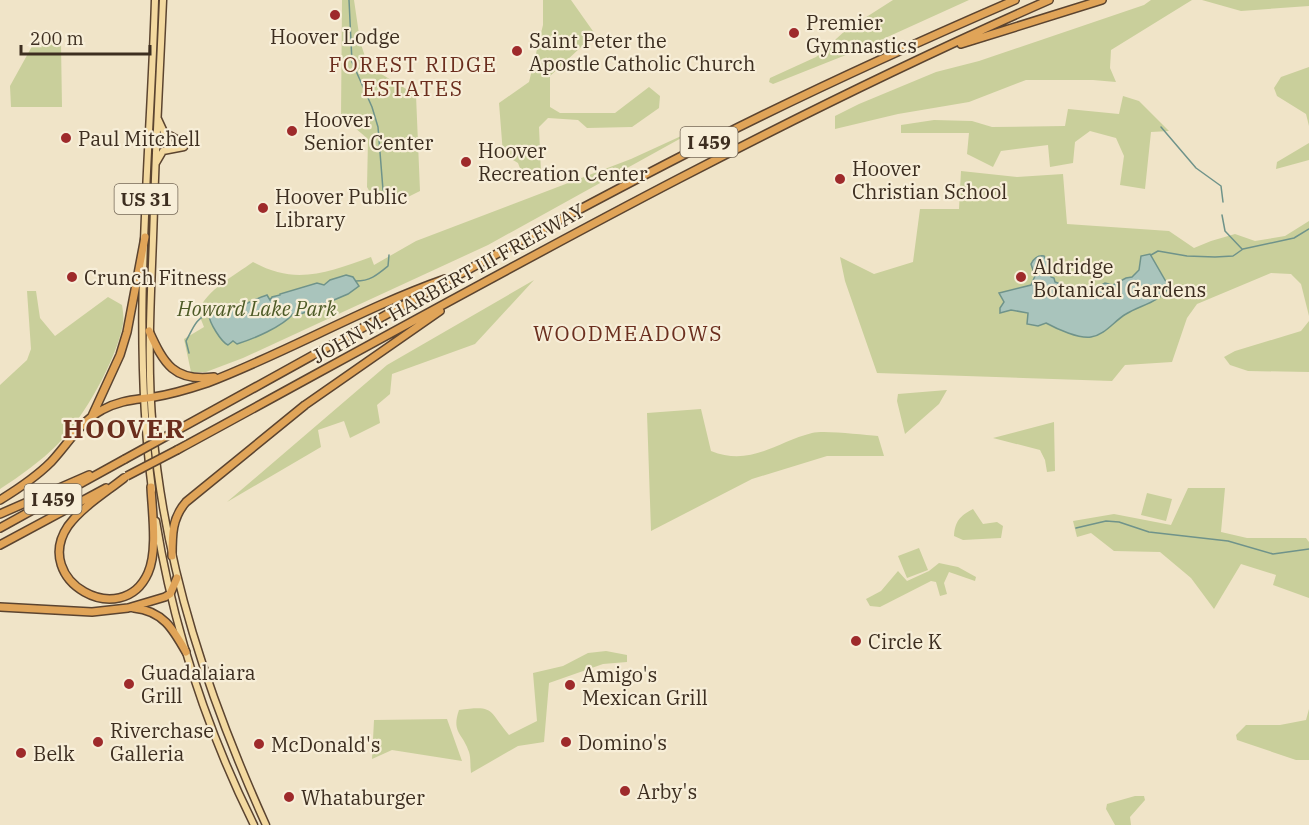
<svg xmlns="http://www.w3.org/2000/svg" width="1309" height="825" font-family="'IBM Plex Serif',serif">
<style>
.green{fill:#c9cf9b}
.water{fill:#a9c4bc;stroke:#6f938a;stroke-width:1.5}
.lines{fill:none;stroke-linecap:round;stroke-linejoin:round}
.stream{stroke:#6f938a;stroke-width:1.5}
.primary-casing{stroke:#5b4430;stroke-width:9}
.motorway-casing{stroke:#5b4430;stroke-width:10}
.primary{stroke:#f3d9a0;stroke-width:6}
.motorway{stroke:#e0a458;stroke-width:7}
.motorway-bridge-casing{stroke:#5b4430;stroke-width:10;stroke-linecap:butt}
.motorway-bridge{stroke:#e0a458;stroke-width:7}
.poi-dot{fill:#9e2a2b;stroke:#f7eed8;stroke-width:2}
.labels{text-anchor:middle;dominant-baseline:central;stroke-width:4.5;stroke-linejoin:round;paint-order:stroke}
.shield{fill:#f7eed8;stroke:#756857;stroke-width:1.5}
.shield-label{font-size:18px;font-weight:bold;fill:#3d2e20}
.poi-label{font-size:20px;fill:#3d2e20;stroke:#f7eed8;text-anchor:start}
.street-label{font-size:20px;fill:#3d2e20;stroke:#f7eed8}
.park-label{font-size:20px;font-style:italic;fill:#4d5a26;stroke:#f7eed8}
.neighbourhood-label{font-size:21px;letter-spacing:1.5px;fill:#6b2e1e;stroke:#f7eed8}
.district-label{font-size:26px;font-weight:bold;letter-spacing:1.5px;fill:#6b2e1e;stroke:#f7eed8}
</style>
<rect width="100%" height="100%" fill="#f0e4c8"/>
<path class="green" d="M342 0H354L360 41 368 66 416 95 420 191 406 198 371 194 367 187 368 139 341 116Z
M543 0H571L595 34 550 76V107L560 113H615L649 87 660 96 659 108 632 127 587 128 578 120 548 118 539 127 541 173 532 179H524L518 163 503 154 499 103 529 82 543 25Z
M893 0H969L861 49 773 84 769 82 770 78 816 57 846 30Z
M1151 0H1192L1111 50 1110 68 1116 82 1093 80H1026L969 102 898 114 835 129V116L859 104 936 72 979 61 1144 5Z
M1202 0H1309V6L1241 11Z
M36 39 61 44 62 107H11L10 86Z
M1309 67V126L1306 114 1277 96 1274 88 1281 77Z
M1123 96 1139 101 1169 131 1151 132 1145 189 1120 185 1124 156 1116 138 1090 131 1075 142 1073 163 1050 167 1048 145 1001 151 993 167 967 154 969 133H901V125L934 120 972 121 992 127 1065 126 1068 109 1119 114Z
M703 126 488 245 243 358 206 372H191L184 339 204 327 198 312C207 289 234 276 253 262 296 286 328 272 371 257L374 265 416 241 631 159Z
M1309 143V160L1276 169 1277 162Z
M961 171 1017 177 1063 174 1067 224 1169 231 1194 248 1211 241 1235 234 1255 241 1285 236 1309 221V316L1301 284 1291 274 1271 273 1197 304 1187 318 1172 362 1125 365 1112 381 877 373 845 281 840 257 874 274 913 262 920 209H959Z
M534 280 475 344 392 374 390 394 377 405 380 423 350 438 344 421 318 430 321 447 227 502 387 365Z
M27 291H36L40 318 55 336 108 297 122 305C123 311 124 318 123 324 116 361 84 417 58 444 41 461 20 476 0 489V385L27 360 31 349Z
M1309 321V372L1248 371 1230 365 1224 357 1235 351 1301 331Z
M947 390 939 404 905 434 897 401 898 394Z
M701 409 711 451C751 467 776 442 812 433 825 430 862 435 878 436L884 456H827L752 479 651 531 647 413Z
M1054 422 1055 471 1047 472 1045 460 1040 450 993 438Z
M1188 488H1225L1221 532 1247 538H1306L1309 542V598L1273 585 1276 575 1241 564 1214 609 1191 578 1160 552 1114 551 1091 533 1077 537 1073 521 1114 514 1171 525Z
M1147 493 1172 499 1166 521 1141 515Z
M973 509 983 524 997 522 1003 526 1001 538 963 540 954 536C955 521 960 516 973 509Z
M919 548 928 570 907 578 898 556Z
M939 563 958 567 976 577 975 581 949 572 944 583 947 594 940 596 936 582 931 581 880 607 870 606 866 599 881 591 898 571 907 581 929 571Z
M606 651 627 655V662L603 664 549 683 544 742 518 746 471 773C470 766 471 758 469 752 463 733 451 733 459 710 495 705 488 710 509 735L537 721 533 673 563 666 588 653Z
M1309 709V760H1296L1237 740 1236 735 1246 725H1280L1306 720Z
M447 719 462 761 392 750 372 759 374 720Z
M1135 796H1144L1145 800 1130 817 1131 825H1115L1106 809 1107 804Z"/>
<path class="water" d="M1150 254 1169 287C1159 303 1140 305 1126 314 1114 321 1105 335 1091 337 1079 339 1057 329 1046 323L1038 326 1027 324 1028 313 1011 310 1000 313V308L1004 302 999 293 1031 285 1035 276 1031 264C1034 258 1038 255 1044 256L1046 260 1051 263V266L1048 268 1051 277 1054 278 1055 282 1072 288 1078 286 1093 289 1094 287H1098L1105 283 1113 285 1126 278 1132 277 1139 270 1141 256Z
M346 275 353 277 359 286 348 294 301 314H293C282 327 253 339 237 344L233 341 228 345C221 342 209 322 209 315 216 310 225 311 234 308 245 305 255 299 267 295L270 300 272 297 280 295V294L317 283 324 285 330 280Z"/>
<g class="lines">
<path class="stream" d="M349 0 352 62 372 107 378 127 383 190
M1161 127 1196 168 1221 186 1223 202
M1222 215 1225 231 1242 249
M1151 255 1158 251 1187 256 1215 257 1233 256 1243 249 1294 238 1309 229
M356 281C370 281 377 275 388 266L389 255
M189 353 186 341C192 331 196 316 209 315
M1076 528 1106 521 1119 522 1149 532 1228 541 1273 554 1309 549"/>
<g class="primary-casing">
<path id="primary" d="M163 0C160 70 156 139 154 208 152 283 146 356 153 430 165 569 209 699 266 825
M158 119 164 132 182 142
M156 163 163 151 184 147
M152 490C131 328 150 163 155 0
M156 521C173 626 207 730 254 825"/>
</g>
<g class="motorway-casing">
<path id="motorway" d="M961 44 1102 0
M149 331C164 364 174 382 214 377
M92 416 120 355 127 332 145 237
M174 432C353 334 531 232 713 140 812 90 913 44 1015 0
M177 450C464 294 748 132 1049 0
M124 478C105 493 82 507 68 526 31 581 122 631 148 573 158 551 152 511 151 487
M0 500C18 489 36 477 51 462 67 445 81 421 102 410 120 400 135 400 154 397 173 394 189 389 207 383 288 352 363 308 445 279
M0 514 89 475
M0 528 125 459
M0 545 106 488
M172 556C172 535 172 518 186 502L305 405 440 311
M0 607 92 612 128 608 165 597 170 594 177 578
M134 608C163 611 173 629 186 652"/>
</g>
<use href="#primary" class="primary"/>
<use href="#motorway" class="motorway"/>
<g class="motorway-bridge-casing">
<path id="motorway-bridge" d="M125 459 174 432
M127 476 177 450"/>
</g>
<use href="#motorway-bridge" class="motorway-bridge"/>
</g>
<g class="poi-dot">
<circle cx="335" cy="15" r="6"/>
<circle cx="794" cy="33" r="6"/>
<circle cx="517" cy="51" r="6"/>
<circle cx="292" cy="131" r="6"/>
<circle cx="66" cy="138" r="6"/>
<circle cx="466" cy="162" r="6"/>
<circle cx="840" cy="179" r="6"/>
<circle cx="263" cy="208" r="6"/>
<circle cx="72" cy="277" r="6"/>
<circle cx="1021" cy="277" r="6"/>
<circle cx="856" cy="641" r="6"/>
<circle cx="129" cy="684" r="6"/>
<circle cx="570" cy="685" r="6"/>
<circle cx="98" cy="742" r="6"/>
<circle cx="566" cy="742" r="6"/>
<circle cx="259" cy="744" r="6"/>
<circle cx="21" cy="753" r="6"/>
<circle cx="625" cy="791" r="6"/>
<circle cx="289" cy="797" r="6"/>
</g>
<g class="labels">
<g class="shield">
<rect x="680.5" y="127" width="57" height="30" rx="4.5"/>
<rect x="114.5" y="184" width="63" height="30" rx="4.5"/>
<rect x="24.5" y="484" width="57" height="30" rx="4.5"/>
</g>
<g class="shield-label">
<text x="709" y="142">I 459</text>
<text x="146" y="199">US 31</text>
<text x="53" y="499">I 459</text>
</g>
<g class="poi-label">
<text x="806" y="22">Premier<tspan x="806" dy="23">Gymnastics</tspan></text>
<text x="335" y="36" text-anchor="middle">Hoover Lodge</text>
<text x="529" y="40">Saint Peter the<tspan x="529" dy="23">Apostle Catholic Church</tspan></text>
<text x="304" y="119">Hoover<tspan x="304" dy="23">Senior Center</tspan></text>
<text x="78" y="138">Paul Mitchell</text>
<text x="478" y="150">Hoover<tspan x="478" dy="23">Recreation Center</tspan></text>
<text x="852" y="168">Hoover<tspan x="852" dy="23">Christian School</tspan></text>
<text x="275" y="196">Hoover Public<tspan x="275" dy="23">Library</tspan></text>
<text x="1033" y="266">Aldridge<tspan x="1033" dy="23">Botanical Gardens</tspan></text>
<text x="84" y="277">Crunch Fitness</text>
<text x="868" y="641">Circle K</text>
<text x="141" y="672">Guadalaiara<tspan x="141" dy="23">Grill</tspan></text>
<text x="582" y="674">Amigo's<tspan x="582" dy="23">Mexican Grill</tspan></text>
<text x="110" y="730">Riverchase<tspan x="110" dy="23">Galleria</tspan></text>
<text x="578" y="742">Domino's</text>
<text x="271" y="744">McDonald's</text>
<text x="33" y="753">Belk</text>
<text x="637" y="791">Arby's</text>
<text x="301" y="797">Whataburger</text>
</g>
<g class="street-label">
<text transform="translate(448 283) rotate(-29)">JOHN M. HARBERT III FREEWAY</text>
</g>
<g class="park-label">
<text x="257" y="308">Howard Lake Park</text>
</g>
<g class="neighbourhood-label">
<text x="413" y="64">FOREST RIDGE<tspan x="413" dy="24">ESTATES</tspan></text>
<text x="628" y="333">WOODMEADOWS</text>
</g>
<g class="district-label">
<text x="124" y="428">HOOVER</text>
</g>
</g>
<path d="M21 45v9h129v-9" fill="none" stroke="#3d2e20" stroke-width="3"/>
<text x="30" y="45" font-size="18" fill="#3d2e20" stroke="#f7eed8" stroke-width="4.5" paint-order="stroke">200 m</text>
</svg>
